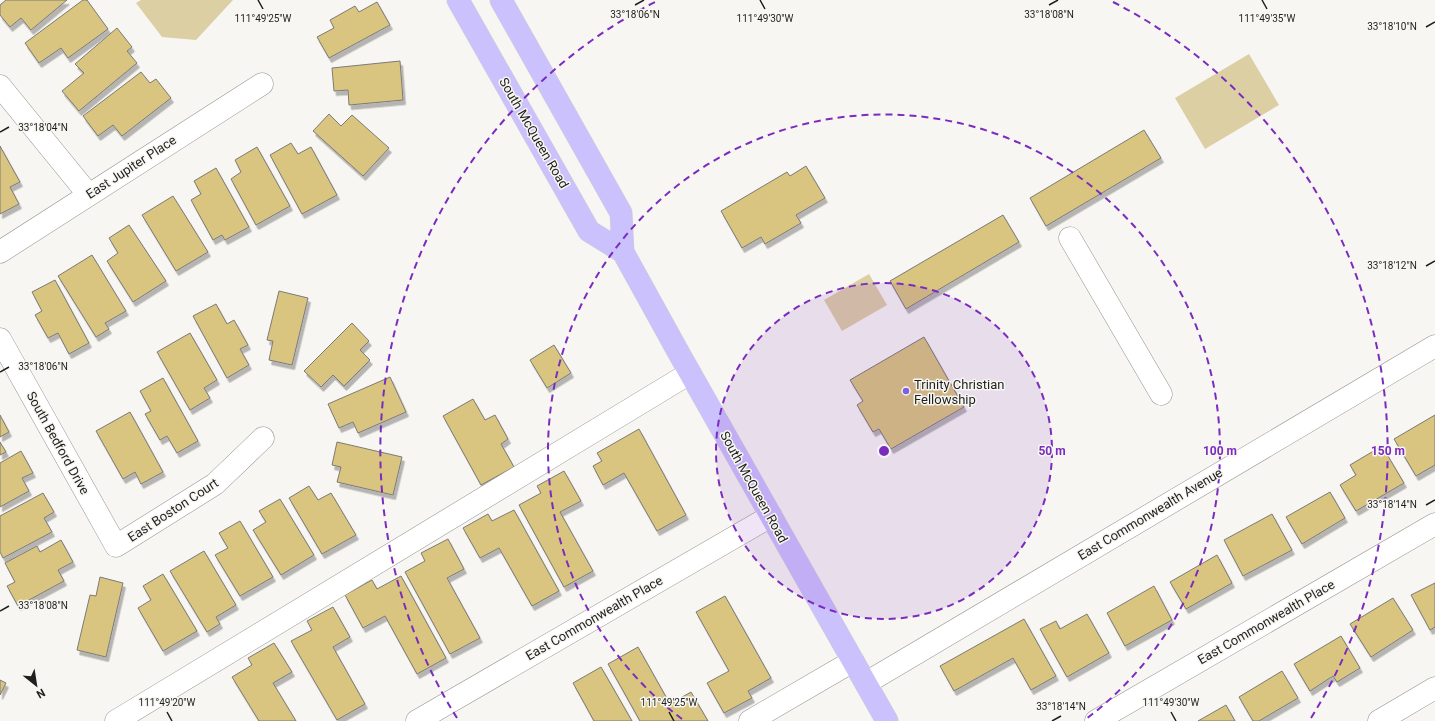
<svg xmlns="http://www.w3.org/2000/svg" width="1435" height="721" font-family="Roboto,sans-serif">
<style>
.green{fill:#dccfa4}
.building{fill:#d9c57f;stroke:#7b7a77;filter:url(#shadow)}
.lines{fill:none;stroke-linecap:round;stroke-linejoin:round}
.minor-casing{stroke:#94938f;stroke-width:23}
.major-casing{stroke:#d2d2d2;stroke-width:23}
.minor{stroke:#fff;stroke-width:22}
.major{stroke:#cbc1fd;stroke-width:22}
.ticks{fill:none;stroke:#1f1f1d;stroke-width:1.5}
.ring{fill:none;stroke:#7b2cbf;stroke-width:2;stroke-dasharray:7 5}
.poi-dot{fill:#7d60db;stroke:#f7f6f2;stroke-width:1.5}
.labels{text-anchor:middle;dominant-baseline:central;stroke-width:3;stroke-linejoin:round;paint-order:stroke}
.street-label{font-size:13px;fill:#1f1f1d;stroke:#f7f6f2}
.poi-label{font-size:13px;fill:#1f1f1d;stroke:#f7f6f2;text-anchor:start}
.ticks-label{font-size:10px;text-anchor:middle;fill:#1f1f1d;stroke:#f7f6f2;stroke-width:3;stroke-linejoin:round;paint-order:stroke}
.centre{fill:#7b2cbf;stroke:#f7f6f2;stroke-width:2}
.ring-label{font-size:12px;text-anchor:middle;font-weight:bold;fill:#7b2cbf;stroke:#f7f6f2;stroke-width:3;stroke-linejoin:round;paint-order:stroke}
</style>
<defs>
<filter id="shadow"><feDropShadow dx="2.5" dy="4.5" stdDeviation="0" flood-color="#0004"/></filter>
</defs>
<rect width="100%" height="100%" fill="#f7f6f2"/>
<path class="green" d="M141 0H233L196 40 162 37 136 3Z
M1249 54 1279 105 1205 149 1175 98Z
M869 274 887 305 842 331 824 300Z"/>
<path class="building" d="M6 0H67L31 30 21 18 10 27 0 15V5Z
M83 0H87L108 29 68 58 61 48 39 63 25 43Z
M377 2 390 25 329 58 317 37 334 28 330 20 355 6 359 12Z
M117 28 132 47 127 51 137 63 79 111 62 91 84 73 75 64Z
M400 61 403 100 349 105 348 90 334 91 332 68Z
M141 72 150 83 156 79 171 98 122 136 113 125 98 136 83 116Z
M329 114 341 126 352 115 389 148 363 176 313 131Z
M1144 130 1161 158 1046 226 1030 198Z
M291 143 298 154 311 147 337 195 302 214 270 155Z
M0 146 20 182 10 187 19 204 0 214Z
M257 147 290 206 256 225 231 179 241 172 235 160Z
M806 166 825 198 796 215 801 223 765 244 761 237 742 248 721 211 787 172 790 176Z
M216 168 249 227 225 240 222 235 213 240 191 200 201 194 194 181Z
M173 196 208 252 176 271 142 215Z
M1003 215 1019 242 906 309 890 281Z
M129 225 166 281 133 302 107 261 118 253 109 238Z
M92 255 126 311 105 323 109 329 96 337 58 276Z
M55 280 89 343 69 354 58 333 48 338 35 315 42 311 32 292Z
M279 291 308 298 292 365 269 360 273 341 267 340Z
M216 304 227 324 234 320 248 345 240 349 249 365 227 378 193 316Z
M352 323 369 341 360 350 370 360 344 386 333 375 321 387 304 371Z
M190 333 217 380 204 388 210 398 190 410 157 352Z
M924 337 964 407 891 449 879 429 873 432 857 405 863 401 850 380Z
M554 345 571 373 547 388 530 360Z
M390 377 406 412 358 433 353 422 339 428 328 404Z
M163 378 198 441 177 453 167 436 160 440 145 414 151 411 140 391Z
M473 399 485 420 495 415 508 439 501 444 514 467 481 485 443 416Z
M130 412 163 472 141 484 135 472 123 479 96 431Z
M0 415 9 432 0 437Z
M1435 415V465L1416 476 1394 439Z
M639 429 686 515 657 531 624 473 603 485 593 466 602 461 597 453Z
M0 442 6 452 0 455Z
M337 442 402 457 393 495 337 482 341 467 332 465Z
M1382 446 1404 483 1356 511 1340 485 1356 475 1350 465Z
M21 451 33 473 22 478 29 491 0 507V463Z
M564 471 581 501 560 512 593 571 564 587 519 505 541 493 537 486Z
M309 486 318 500 331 493 356 535 322 554 289 498Z
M1330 492 1345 518 1302 544 1286 517Z
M43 493 54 512 44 518 52 532 3 558 0 552V516Z
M280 499 314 555 281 575 253 530 266 522 259 511Z
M514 510 559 591 532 606 499 548 480 558 463 528 488 514 492 521Z
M1272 514 1292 550 1243 576 1224 540Z
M240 521 273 577 240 596 215 555 228 548 219 533Z
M448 539 464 569 447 578 480 638 450 654 405 572 425 561 421 553Z
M61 540 73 562 58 570 64 581 18 606 7 586 15 582 5 563 37 546 40 552Z
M204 551 236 605 216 617 220 624 207 632 170 571Z
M1217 555 1232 583 1186 609 1170 582Z
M163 574 197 631 163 651 138 608 151 600 143 586Z
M401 576 446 658 417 674 385 616 363 628 345 595 372 580 377 589Z
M100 577 123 583 106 657 77 650 90 595 96 596Z
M1435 583V627L1430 630 1411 595Z
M1154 586 1172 620 1125 646 1107 613Z
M725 596 771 678 748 691 752 698 724 713 707 683 729 671 696 612Z
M1393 598 1413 630 1371 657 1350 624Z
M333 607 350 637 333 647 365 704 337 720 291 641 312 630 307 621Z
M1087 614 1109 653 1067 677 1040 629 1056 621 1060 629Z
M1024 619 1056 676 1031 690 1013 658 954 691 940 666Z
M1341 636 1360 668 1337 682 1333 676 1310 691 1294 664Z
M274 643 292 672 273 683 296 721H259L232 677 252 665 248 658Z
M638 647 670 704 691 692 708 721H640L608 664Z
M601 667 632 721H594L573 683Z
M1282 671 1298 698 1259 721H1253L1239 697Z
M0 680 6 683 0 695Z
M1226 705 1235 721H1198Z"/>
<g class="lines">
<g class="minor-casing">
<path id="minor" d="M0 86 88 194
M1070 238 1161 394
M0 252 262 84
M0 339 116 546 215 484 263 438
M866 683 1435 346
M116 721 690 373
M417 721 771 516
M750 721 853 661
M1096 721 1435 524
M1379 721 1435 688"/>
</g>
<g class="major-casing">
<path id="major" d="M458 0 589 231 623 252
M501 0 621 213 623 252 681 357 887 721"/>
</g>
<use href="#minor" class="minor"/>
<use href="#major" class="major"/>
</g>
<path class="ticks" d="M258 0 263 9M760 0 765 9M1262 0 1267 9M635 5 644 0M1049 5 1058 0M1426 27 1435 22M0 132 9 127M1426 266 1435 261M0 372 9 367M1426 505 1435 500M0 611 9 606M167 712 172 721M669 712 674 721M1171 712 1176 721M1052 721 1061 716"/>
<circle cx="884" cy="451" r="168" fill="#7b2cbf" fill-opacity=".12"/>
<g class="ring">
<circle cx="884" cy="451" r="168"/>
<path d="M682 719A336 336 0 1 1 1086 719"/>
<path d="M457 718A504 504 0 0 1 655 2M1113 2A504 504 0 0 1 1311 718"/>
</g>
<circle class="poi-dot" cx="906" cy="391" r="4"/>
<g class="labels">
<g class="street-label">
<text transform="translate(534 133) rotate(60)">South McQueen Road</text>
<text transform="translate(131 167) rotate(-33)">East Jupiter Place</text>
<text transform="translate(58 443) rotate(61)">South Bedford Drive</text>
<text transform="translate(754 487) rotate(61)">South McQueen Road</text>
<text transform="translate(173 510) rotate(-33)">East Boston Court</text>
<text transform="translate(1150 514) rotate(-31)">East Commonwealth Avenue</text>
<text transform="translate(594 618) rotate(-30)">East Commonwealth Place</text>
<text transform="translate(1266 622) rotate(-30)">East Commonwealth Place</text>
</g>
<g class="poi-label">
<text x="914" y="384">Trinity Christian<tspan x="914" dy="15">Fellowship</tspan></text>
</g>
</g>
<g class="ticks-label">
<text x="635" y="18">33°18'06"N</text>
<text x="1049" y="18">33°18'08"N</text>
<text x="1267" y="22">111°49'35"W</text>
<text x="263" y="22">111°49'25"W</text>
<text x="765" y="22">111°49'30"W</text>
<text x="1392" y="30">33°18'10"N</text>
<text x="43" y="131">33°18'04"N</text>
<text x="1392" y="269">33°18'12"N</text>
<text x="43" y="370">33°18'06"N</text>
<text x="1392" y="508">33°18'14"N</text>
<text x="43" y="609">33°18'08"N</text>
<text x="167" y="706">111°49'20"W</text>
<text x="669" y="706">111°49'25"W</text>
<text x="1171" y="706">111°49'30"W</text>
<text x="1061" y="710">33°18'14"N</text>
</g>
<circle cx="884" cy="451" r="6" class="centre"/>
<g class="ring-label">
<text x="1052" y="455">50 m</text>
<text x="1220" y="455">100 m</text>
<text x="1388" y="455">150 m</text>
</g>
<g transform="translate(36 685) rotate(150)" stroke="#f7f6f2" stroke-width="3" paint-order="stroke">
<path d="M0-3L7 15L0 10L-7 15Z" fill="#1f1f1d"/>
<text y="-6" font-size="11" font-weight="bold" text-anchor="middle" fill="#1f1f1d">N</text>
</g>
</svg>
